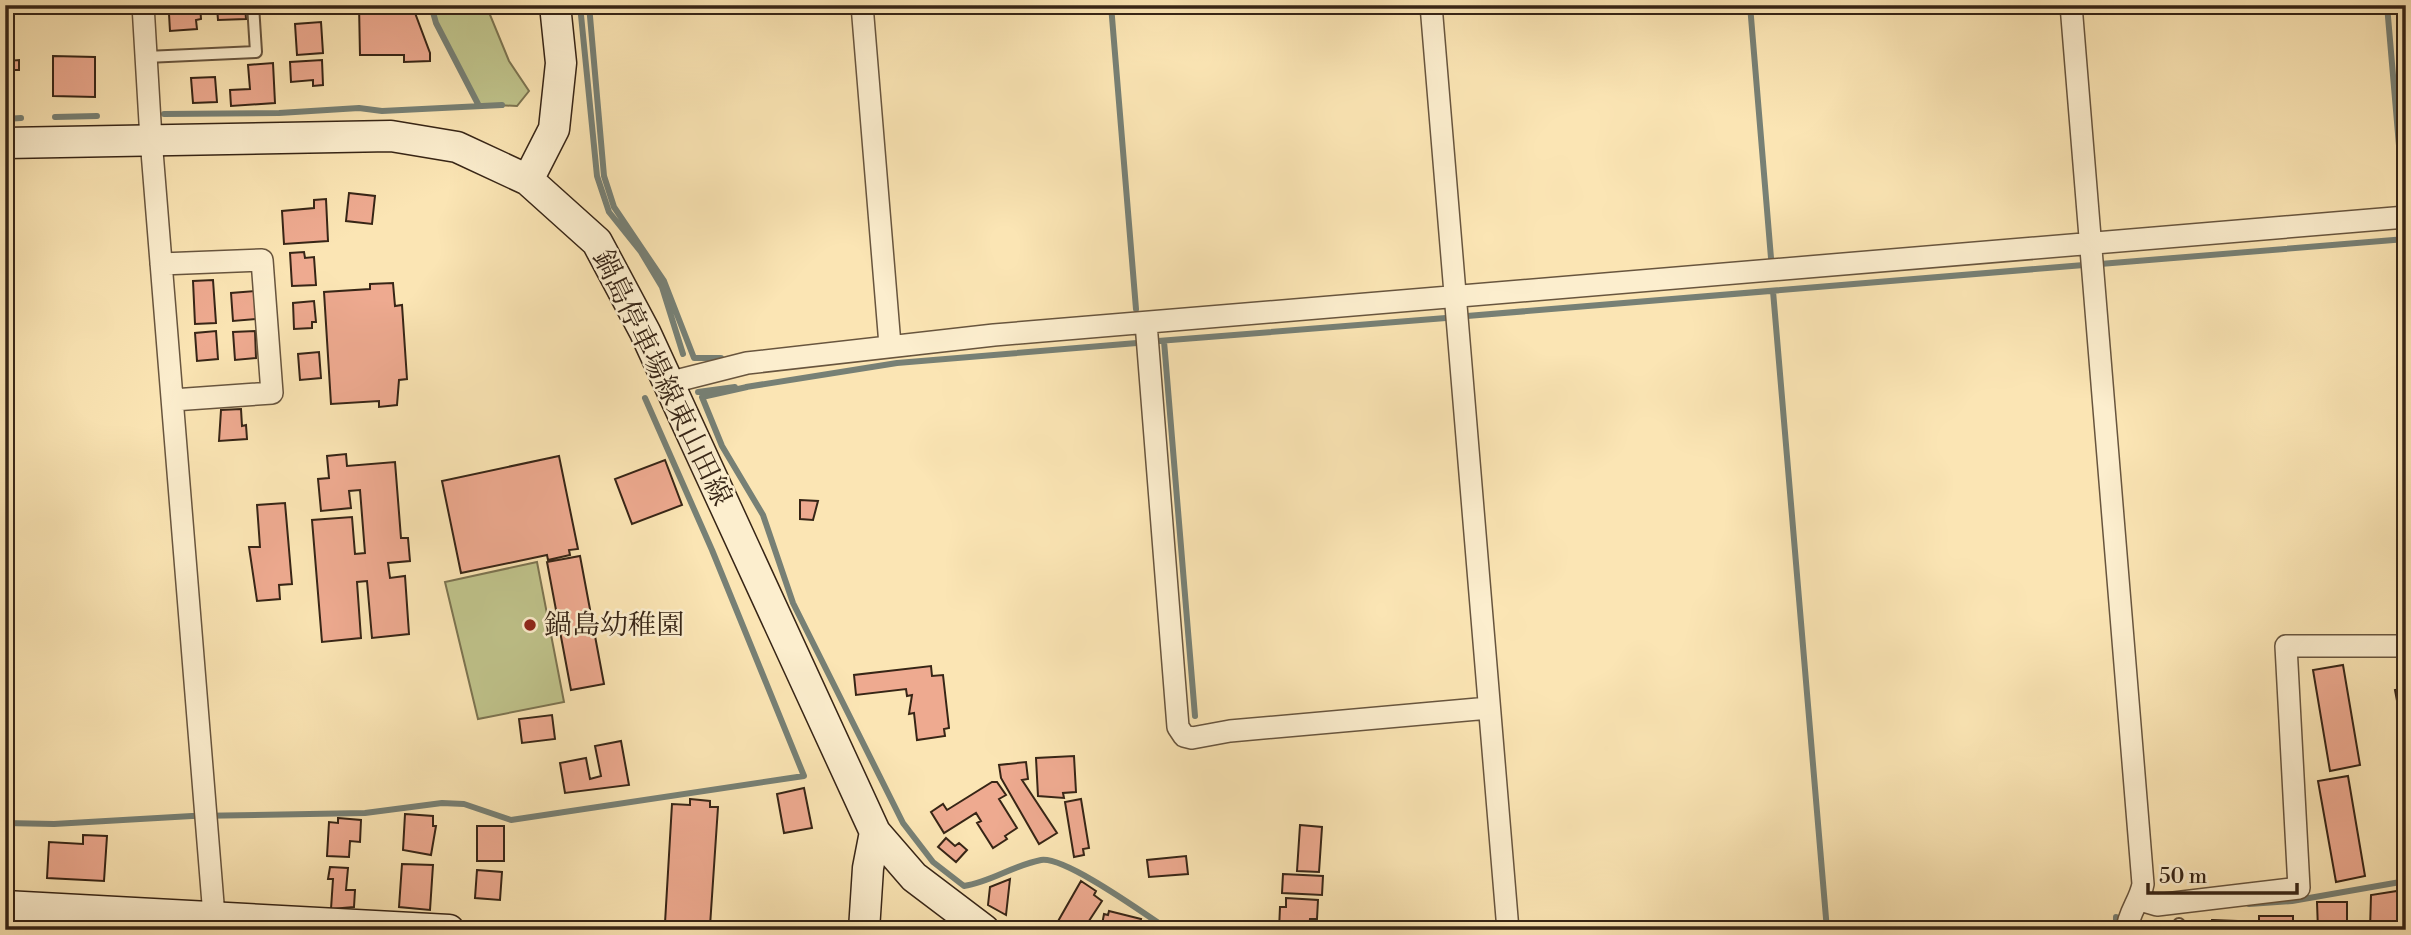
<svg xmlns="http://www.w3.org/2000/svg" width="2411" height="935" font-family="'Libre Bodoni','Noto Serif JP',serif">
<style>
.green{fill:#c0c48c;stroke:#7c7451;stroke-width:2}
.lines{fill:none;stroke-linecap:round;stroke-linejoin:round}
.stream{stroke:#778075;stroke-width:6}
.building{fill:#eeaa90;stroke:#372516;stroke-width:2}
.lane-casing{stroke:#68553e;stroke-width:14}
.street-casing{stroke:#68553e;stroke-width:24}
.secondary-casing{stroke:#372516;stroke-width:33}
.lane{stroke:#fceece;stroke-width:10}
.street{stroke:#fceece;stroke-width:21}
.secondary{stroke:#fceece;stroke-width:30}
.poi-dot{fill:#8f2418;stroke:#fceece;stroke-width:2.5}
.labels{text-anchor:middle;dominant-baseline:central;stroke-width:5;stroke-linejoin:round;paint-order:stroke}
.street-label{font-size:28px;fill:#372516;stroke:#fceece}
.poi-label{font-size:28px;fill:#372516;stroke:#fceece;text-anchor:start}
</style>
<rect width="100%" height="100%" fill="#fbe5b4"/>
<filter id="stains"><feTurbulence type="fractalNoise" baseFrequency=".00286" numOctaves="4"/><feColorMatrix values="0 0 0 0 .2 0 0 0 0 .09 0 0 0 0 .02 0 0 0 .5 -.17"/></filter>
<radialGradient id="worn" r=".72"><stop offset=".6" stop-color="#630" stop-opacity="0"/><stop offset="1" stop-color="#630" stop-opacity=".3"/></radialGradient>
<path class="green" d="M431 5H486L509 61 529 91 517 106 478 104 436 23Z
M537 562 564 702 478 719 445 582Z"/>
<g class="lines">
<path class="stream" d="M431 5 436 23 478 104
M580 5 597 176 609 212 641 252 662 287 683 354
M589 5 604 176 614 207 664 281 694 358H721
M1111 5 1136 309
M1750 5 1771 258
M2387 5 2404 204
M164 114 279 113 359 108 382 111 502 105
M55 117 97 116
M5 119 21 118
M2100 264 2406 239
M1773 291 1827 930
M1467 316 2084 265
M1158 341 1446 318
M1164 341 1195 716
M746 387 897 363 1137 343
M747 387 702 397 722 446 763 515 793 603 903 823 933 862 964 886C991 882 1014 865 1041 860 1065 856 1146 915 1169 930
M698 392 735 387
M5 823 54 824 192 816 365 813 442 803 464 804 511 820 804 776 712 550 645 398
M2249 904 2292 901 2406 881
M2116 917V930"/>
</g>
<path class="building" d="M173 5H200L201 19 196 20 197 29 170 31 169 14H173Z
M214 5H245L246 19 218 20 217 7Z
M283 5H319V8L283 10Z
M359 5H412L430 53V61L404 62V55H360Z
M321 22 323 53 297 55 295 24Z
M5 42H8V61L19 60V70H9V100H5Z
M53 56 95 57V97L53 96Z
M322 60 323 85 313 86V80L291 82 290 62Z
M273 63 275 103 231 106 230 90 250 89 248 65Z
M215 77 217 102 193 103 191 78Z
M349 193 375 196 372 224 346 221Z
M326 199 328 241 284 244 282 211 314 208V200Z
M304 252 305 258 314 257 316 285 292 286 290 253Z
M213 280 216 323 195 324 193 281Z
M393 283 395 306 402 305 407 379 399 380 397 405 379 407V401L331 404 324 292 370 289V284Z
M255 291 257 319 233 321 231 293Z
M314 301 316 322H312V328L294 329 293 303Z
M216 331 218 359 197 361 195 333Z
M255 331 256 358 235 360 233 332Z
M319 352 321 378 300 380 298 354Z
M241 409 242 426 246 425 247 439 219 441 221 410Z
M346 454 347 466 395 462 401 538H408L410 561 388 563 390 578 405 576 409 634 372 638 367 581 357 582 361 638 322 642 312 520 352 517 355 554 365 553 360 490 349 491 351 508 321 511 318 479 329 478 327 456Z
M559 456 578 549 569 550 570 555 548 560 547 555 461 573 442 481Z
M665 460 682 505 632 524 615 479Z
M800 500 818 501 813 520 800 519Z
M285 503 292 584 279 585 280 599 257 601 249 547H260L257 505Z
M580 556 604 684 571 690 547 562Z
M2343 665 2360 765 2330 771 2313 670Z
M931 666 932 676 943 675 949 728 944 729 945 736 917 740 914 713 909 714 912 695 907 696 906 689 856 695 854 675Z
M2406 688V721L2401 722 2395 690Z
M552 715 555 739 522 743 519 719Z
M621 741 629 785 565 793 560 763 586 758 590 779 601 776 595 746Z
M1074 756 1076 792 1063 793 1064 798 1038 796 1036 758Z
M1026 762 1028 779 1022 780 1057 833 1039 844 1001 778 999 765Z
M2348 776 2365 876 2336 882 2318 781Z
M992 782H997L1006 795 999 799 1017 828 1005 836 1007 839 993 848 977 823 981 821 976 813 944 833 931 812 943 804 947 810Z
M804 788 812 828 784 833 777 794Z
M690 799 710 801V807H718L710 926 665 923 672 804 690 805Z
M1081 799 1089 848 1083 849 1084 855 1074 857 1065 802Z
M405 814 433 816V826H436L431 855 403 850Z
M338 818 361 820 360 842 350 841 349 857 327 856 329 822 338 823Z
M1300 825 1322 827 1319 872 1297 871Z
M477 826H504V861H477Z
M83 835 107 836 104 881 47 878 49 842 83 844Z
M946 838 955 846 959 843 967 850 956 862 938 847Z
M1186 856 1188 874 1149 877 1147 860Z
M402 864 433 865 430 910 399 907Z
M330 867 348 868 346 890H355L354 907 331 909 333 879H328Z
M477 870 502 872 500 900 475 898Z
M1283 874 1323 876 1322 895 1282 893Z
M1010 879 1006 915 988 905 990 887Z
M1081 881 1096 891 1094 895 1102 901 1083 930H1067L1057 923Z
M2397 891V895H2404V899H2398L2397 930H2370L2371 895Z
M1286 898 1318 900 1317 919H1310L1309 928 1313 930H1279L1280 907H1286Z
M2317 902H2347V930H2318Z
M1109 911 1141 919 1138 930H1101L1104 914 1108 915Z
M2259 916H2293V930H2259Z
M2212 920 2237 921 2236 930H2211Z
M2146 922 2171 923V930H2146Z"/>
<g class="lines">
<g class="lane-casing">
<path id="lane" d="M146 57 256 52 253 5
M2179 930V924"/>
</g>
<g class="street-casing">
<path id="street" d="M143 5 151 139 214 916
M862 5 890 345
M1431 5 1508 930
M2071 5 2143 884C2140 901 2128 913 2127 930
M161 264 262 260 272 393 173 400
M1146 323 1178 727 1184 736 1192 738 1230 731 1489 708
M668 383 747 363 994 335 2406 217
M2140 900 2157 905 2299 888 2286 646H2406"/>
</g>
<g class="secondary-casing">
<path id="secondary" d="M5 143 391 136 457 147 528 180 597 242 645 332 875 832 914 877 984 930
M528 180 554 129 561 63 555 5
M5 906 449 930
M864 930 868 868 875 832"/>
</g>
<use href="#lane" class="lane"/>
<use href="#street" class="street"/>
<use href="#secondary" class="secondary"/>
</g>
<circle class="poi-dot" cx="530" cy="625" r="7"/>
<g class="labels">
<g class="street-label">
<text transform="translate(662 378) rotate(64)">鍋島停車場線東山田線</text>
</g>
<g class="poi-label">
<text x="544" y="625">鍋島幼稚園</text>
</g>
</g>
<rect width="2411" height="935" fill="none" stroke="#fbe5b4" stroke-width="28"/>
<rect x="7" y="7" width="2397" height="921" fill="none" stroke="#372516" stroke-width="3.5"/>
<rect x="14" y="14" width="2383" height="907" fill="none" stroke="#372516" stroke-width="2"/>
<path d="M2148 883v10h149v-10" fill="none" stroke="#372516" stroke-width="3.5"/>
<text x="2159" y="883" font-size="21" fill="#372516" stroke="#fceece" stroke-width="5" paint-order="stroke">50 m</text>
<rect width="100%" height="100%" filter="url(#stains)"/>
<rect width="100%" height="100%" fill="url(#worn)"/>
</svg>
